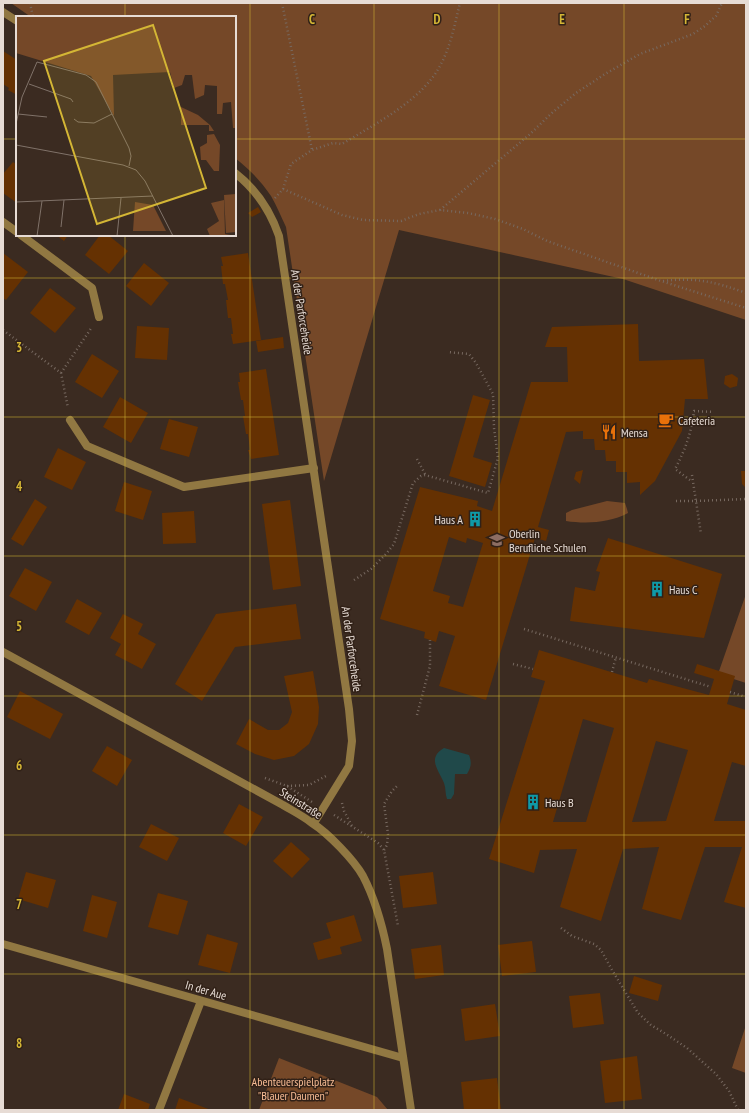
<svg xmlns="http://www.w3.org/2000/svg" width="749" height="1113" font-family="'PT Sans Narrow',sans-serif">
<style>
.green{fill:#754828}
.water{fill:#20494a}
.building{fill:#653102;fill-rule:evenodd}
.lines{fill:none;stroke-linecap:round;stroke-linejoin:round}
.path{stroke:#776960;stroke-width:2.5;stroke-dasharray:1 3;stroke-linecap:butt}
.service{stroke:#917842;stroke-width:8}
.minor{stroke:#917842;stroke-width:8}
.tertiary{stroke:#917842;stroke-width:8}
.grid{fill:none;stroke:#d4b635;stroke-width:1;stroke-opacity:0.55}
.labels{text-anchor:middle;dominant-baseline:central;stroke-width:3;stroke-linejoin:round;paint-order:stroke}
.street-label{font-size:12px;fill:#e7dcd5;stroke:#312117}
.poi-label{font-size:12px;fill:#e7dcd5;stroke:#312117;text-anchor:start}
.park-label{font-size:12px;fill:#f7bb94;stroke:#312117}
.inset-road{fill:none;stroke:#807269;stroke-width:1}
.view{fill:#d4b635;fill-opacity:0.15;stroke:#d4b635;stroke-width:2}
.inset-edge{fill:none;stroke:#e7dcd5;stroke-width:2}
.grid-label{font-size:13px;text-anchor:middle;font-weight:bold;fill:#d4b635;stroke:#312117;stroke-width:3;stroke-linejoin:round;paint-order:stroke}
</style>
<rect width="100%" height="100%" fill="#3b2b21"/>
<path class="green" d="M11 3H746V320L623 279 399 230 324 481 286 227C281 217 277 206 271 196 261 181 249 169 235 158V17H31Z
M607 501 625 503 627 509 628 513C609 523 586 524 566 521V513L572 510Z
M746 594V683L718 674Z
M746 1025V1073L732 1068Z
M279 1058 377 1097 388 1110H259Z"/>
<path class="water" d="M444 748 469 755C472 763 471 767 467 774H455L454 794 451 799H447C445 794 446 788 444 783 438 769 427 758 444 748Z"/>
<path class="building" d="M3 51 17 60V95L8 90 9 88 3 84Z
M13 162 17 165V203L3 193V174Z
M258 207 261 212 252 217 248 213Z
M56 235H68L64 241Z
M100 235H108L128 251 109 274 85 255Z
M3 253 28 272 6 300 3 298Z
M248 253 261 340 233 344 231 334H233L231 318H228L226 300H228L225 284H223L221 266H223L221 257Z
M144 263 169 283 151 306 126 286Z
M50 288 76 308 55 333 30 313Z
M638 324 639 361 704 359 708 399H685L682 431 655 481 640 495V482L627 483V472H616V461H606L605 450H595L594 439H583V431L566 432 538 527 549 530 546 541 535 538 486 700 439 686 455 636 439 631 436 642 424 638 425 632 380 619 420 487 478 501 477 506 492 511 531 382H568L567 347H545L552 327ZM449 537 466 543 467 538 483 543 463 607 448 603 450 596 433 591Z
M137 326 169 328 167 360 135 358Z
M283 337 284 348 258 352 256 341Z
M92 354 119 371 102 398 75 382Z
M266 369 279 455 251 459 248 450H250L248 434H246L243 416H245L243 400H241L238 382H240L239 373Z
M732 374 738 378 737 386 730 388 724 384 725 376Z
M473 395 490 400 473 457 492 463 485 487 449 476Z
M120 397 148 413 131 443 103 427Z
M169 419 198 427 189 457 160 449Z
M58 448 86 462 72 490 44 477Z
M583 470 580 484 574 479 576 472Z
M741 471H746V488L742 484Z
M124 482 152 491 143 520 115 511Z
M35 499 47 507 23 546 11 539Z
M290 500 301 586 273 590 262 504Z
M194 511 196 543 163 544 162 513Z
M608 538 722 574 704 638 570 621 575 587 595 591 600 572 596 571Z
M25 568 52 582 36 611 9 596Z
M77 599 102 613 89 635 65 622Z
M296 604 301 639 235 647 202 701 175 684 216 614Z
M123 614 143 624 138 634 156 644 142 669 115 655 121 644 110 638Z
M539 650 647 683 649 679 709 695 714 679 694 673 697 664 735 676 727 704 746 710V766L732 762 714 821H746V908L724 902 742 847H705L681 920 642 909 659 847 623 849 601 921 560 907 577 849 540 850 534 873 489 859 545 681 531 677ZM583 719 614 728 586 822H553ZM656 741 688 750 666 821 632 822Z
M313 671 319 707 318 724 309 744 294 756 274 760 255 754 236 744 249 719 268 730H279L288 723 292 712 284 676Z
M20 691 63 714 50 739 7 717Z
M107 746 132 760 117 786 92 771Z
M239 804 263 817 246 846 223 833Z
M151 824 179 838 167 861 139 847Z
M291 842 310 859 292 878 273 861Z
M26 872 56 880 48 908 18 899Z
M433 872 437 904 403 908 399 876Z
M158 893 188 901 178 935 148 927Z
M92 895 117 902 107 938 83 931Z
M354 915 362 941 340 947 342 954 318 960 313 943 331 938 326 923Z
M207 934 238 943 230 973 198 965Z
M532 941 536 972 502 976 498 945Z
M441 945 444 975 415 979 411 949Z
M634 976 662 985 658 1001 629 993Z
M600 993 604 1024 573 1028 569 996Z
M495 1004 500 1036 465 1041 461 1009Z
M637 1056 642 1099 605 1103 600 1061Z
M497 1078 501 1110H464L461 1082Z
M124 1094 150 1104 148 1110H118Z
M179 1098 211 1110H175Z"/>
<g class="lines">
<path class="path" d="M30 3 33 17
M282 3 312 150
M283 189 342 215 363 220 401 221 419 214 440 210 468 213 495 219 523 229 547 241 661 281 746 308
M275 198 283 189 291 164 312 150 333 143 342 144C375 124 423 100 441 64 451 45 455 23 460 3
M440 210 529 135 553 112 576 93 605 74 640 54 693 34 705 26 716 16 722 3
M663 281C695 277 716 282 746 293
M3 330 61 373 68 408
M61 373 92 327
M417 459 425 474
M692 475 701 534
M690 480 675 469C686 448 691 434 694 411L714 412
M676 501H696L746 499
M354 580 371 569 386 554 394 544 413 483 421 476 425 475 488 493 498 458 494 428 493 394 476 363 469 354 447 352
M524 629 711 687
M513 664 533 669
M612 672 616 657
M730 692 746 697
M417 715 430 666V640
M265 778 287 786 312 802
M287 786 309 785 326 776
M342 803 344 811 352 826
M334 815 378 843 384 850 398 926
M384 850 387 845 388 834 384 804 392 791 398 785
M561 928 572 936 594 944 601 950 612 970 638 1013 651 1025 666 1034 687 1048 716 1074 729 1091 738 1110"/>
<path class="service" d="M159 1110 201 1001"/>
<path class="minor" d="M3 12 17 21
M235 173C257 190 270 210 279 236L349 709 352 741 349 766 314 823
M3 222 17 232
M21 235 92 288 99 317
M70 420 87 446 184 487 314 468
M3 944 403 1058"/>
<path class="tertiary" d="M3 652 283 805C293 811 303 816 312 823 328 833 354 860 363 876 375 899 382 924 387 949L411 1110"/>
</g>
<path class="grid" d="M125 3V17M250 3V1110M374 3V1110M499 3V1110M624 3V1110M3 139H17M235 139H746M125 235V1110M3 278H746M3 417H746M3 556H746M3 696H746M3 835H746M3 974H746"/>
<defs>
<g id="cafe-bare" transform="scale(1.2)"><path d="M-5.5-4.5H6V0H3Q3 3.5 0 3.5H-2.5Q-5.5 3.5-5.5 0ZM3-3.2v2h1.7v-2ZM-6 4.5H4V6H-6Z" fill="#e8710a" stroke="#312117" stroke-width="2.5" paint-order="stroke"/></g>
<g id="restaurant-bare" transform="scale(1.2)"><path d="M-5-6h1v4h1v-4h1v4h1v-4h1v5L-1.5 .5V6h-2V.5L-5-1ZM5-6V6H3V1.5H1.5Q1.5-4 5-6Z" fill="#e8710a" stroke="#312117" stroke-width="2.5" paint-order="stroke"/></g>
<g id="building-bare" transform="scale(1.2)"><path d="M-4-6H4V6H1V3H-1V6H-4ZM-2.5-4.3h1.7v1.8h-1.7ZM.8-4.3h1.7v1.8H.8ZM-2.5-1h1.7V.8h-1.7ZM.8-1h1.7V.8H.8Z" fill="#0f9aa8" stroke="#312117" stroke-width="2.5" paint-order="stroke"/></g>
<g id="school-bare" transform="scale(1.2)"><path d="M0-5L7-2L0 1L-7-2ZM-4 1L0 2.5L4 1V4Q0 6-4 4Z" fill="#8d6e63" stroke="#312117" stroke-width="2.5" paint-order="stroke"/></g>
</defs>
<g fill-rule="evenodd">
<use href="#cafe-bare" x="666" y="420"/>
<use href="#restaurant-bare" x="609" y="432"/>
<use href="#building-bare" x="475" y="519"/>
<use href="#school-bare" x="497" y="540"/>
<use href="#building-bare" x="657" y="589"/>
<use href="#building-bare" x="533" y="802"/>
</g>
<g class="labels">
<g class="street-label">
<text transform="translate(302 312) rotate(81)">An der Parforceheide</text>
<text transform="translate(352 649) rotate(82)">An der Parforceheide</text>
<text transform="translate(301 803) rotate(32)">Steinstraße</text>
<text transform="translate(206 990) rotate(16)">In der Aue</text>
</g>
<g class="poi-label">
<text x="678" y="420">Cafeteria</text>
<text x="621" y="432">Mensa</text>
<text x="463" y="519" text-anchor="end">Haus A</text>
<text x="509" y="533">Oberlin<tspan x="509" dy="14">Berufliche Schulen</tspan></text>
<text x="669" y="589">Haus C</text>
<text x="545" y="802">Haus B</text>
</g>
<g class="park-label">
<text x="293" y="1081">Abenteuerspielplatz<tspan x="293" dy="14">"Blauer Daumen"</tspan></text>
</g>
</g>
<g transform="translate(16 16)">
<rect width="220" height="220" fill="#3b2b21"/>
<path d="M0 0H220V112H217L215 86 207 87 206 98H201V70L189 69 188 79 179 83 176 59H169L166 69 158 72 154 56 97 59 98 100 75 60 0 37ZM165 91 182 99 194 109 198 115H193V109H165ZM198 118 204 129 203 155H198L190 144H185L184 131 191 127V119ZM220 178V216L210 217 208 179ZM208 184 209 218 220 220H194L191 213 203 205 195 187ZM119 186 137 189 150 215H117Z" fill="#754828"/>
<path class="inset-road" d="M13 68 55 83 57 86M2 98 31 101M58 103 62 106 78 107 96 98M0 108 6 81 21 46 70 59 80 66 113 132 115 140 113 150M0 129 107 149 120 154 129 165 157 220M0 186 137 180M45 211 48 184M21 220 26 185M101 220 105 182"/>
<path class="view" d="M137 9 190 172 81 208 28 45Z"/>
<rect width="220" height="220" class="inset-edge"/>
</g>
<g class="grid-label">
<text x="312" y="24">C</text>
<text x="437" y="24">D</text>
<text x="562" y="24">E</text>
<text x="687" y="24">F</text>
<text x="19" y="352">3</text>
<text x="19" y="491">4</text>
<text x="19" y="631">5</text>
<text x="19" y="770">6</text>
<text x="19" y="909">7</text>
<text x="19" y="1048">8</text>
</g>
<rect width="749" height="1113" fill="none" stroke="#e7dcd5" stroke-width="8"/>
</svg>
